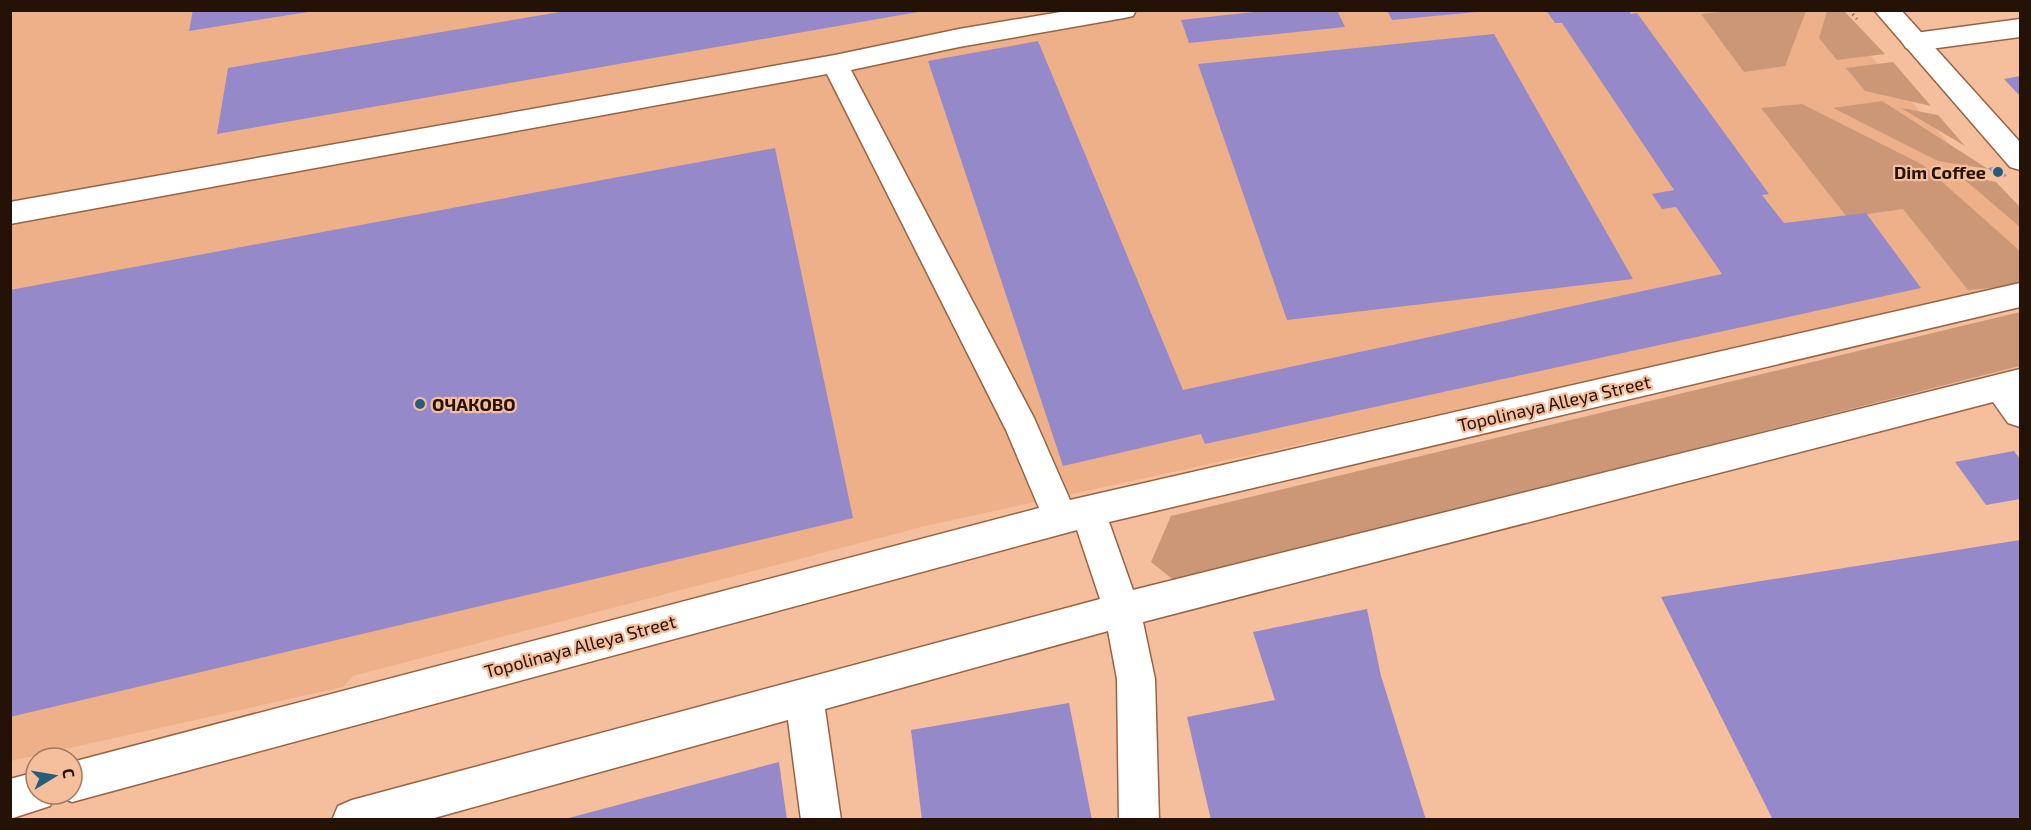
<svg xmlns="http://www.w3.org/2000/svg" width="2031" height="830" font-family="'Exo 2',sans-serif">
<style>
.built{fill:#edb089}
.green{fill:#cb9777}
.building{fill:#9689ca}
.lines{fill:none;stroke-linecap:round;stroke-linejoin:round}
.minor-casing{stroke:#956444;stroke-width:3}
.major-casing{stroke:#956444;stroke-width:3}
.path{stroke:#906b53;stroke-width:3;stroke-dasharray:1.5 4;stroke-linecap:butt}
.minor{fill:#fff;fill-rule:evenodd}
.major{fill:#fff;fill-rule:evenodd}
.poi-dot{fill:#275d78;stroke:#f5be9c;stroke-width:2}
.labels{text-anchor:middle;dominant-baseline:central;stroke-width:4.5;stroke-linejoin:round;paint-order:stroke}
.poi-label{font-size:18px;font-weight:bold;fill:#251206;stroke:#f5be9c;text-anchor:end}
.street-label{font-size:18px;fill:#251206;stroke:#f5be9c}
</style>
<rect width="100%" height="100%" fill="#f5be9c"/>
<path class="built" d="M10 11H1831L2020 224V287L925 526 353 676 343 687 11 761Z"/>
<path class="green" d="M1732 11H1806L1785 66 1744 72 1701 14Z
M1827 11H1844L1885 54 1837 60 1819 38Z
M1893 62 1931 106 1865 91 1846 68Z
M1882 101 1988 169 1938 161 1833 108Z
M1802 104 1923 165 2020 251V285L1968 290 1903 209 1847 217 1761 108Z
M1901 108 1938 115 1965 146Z
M1959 175 1996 182 2020 207V227Z
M2020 312V366L1175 581 1151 562 1171 516Z"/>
<path class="building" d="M193 10H308V12L189 31Z
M572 10 918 12 217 134 228 68Z
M1272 10H1337L1345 27 1189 43 1181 20Z
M1387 10H1477V12L1392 20Z
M1546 10H1629L1631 14 1637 13 1769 194 1762 195 1784 223 1866 213 1921 288 1205 444 1201 434 1063 466 928 61 1038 41 1183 390 1722 274 1676 207 1662 209 1652 194 1674 190 1562 23H1555Z
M1494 34 1633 279 1287 320 1198 64Z
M2020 76V96L2004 79Z
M775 148 853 518 10 717V290Z
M1998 166 2007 176 1997 178 1988 168Z
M2014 451 2020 459V499L1986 505 1955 462Z
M2020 540V820H1773L1661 597Z
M1367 609 1381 676 1426 820H1211L1187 717 1275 700 1253 632Z
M1069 703 1092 820H922L911 730Z
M779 762 787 820H565V819Z"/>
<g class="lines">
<g class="minor-casing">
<path id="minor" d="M1072 10H1136L1133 16 1124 18 959 47 851 70 1034 418 1070 500 2020 283V307L1109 522 1133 590 2020 369V427L2008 423 1993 402 1143 622 1155 679 1159 820H1119L1117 679 1108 631 825 709 841 820H801L788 720 427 820H332L338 806 352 800 1100 599 1077 530 72 802 58 796 57 794H72V762L1039 508 1006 430 827 74 10 224V202L835 55 959 29Z
M2020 19V37L1915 51 1906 48 1902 42 1906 36 1915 33Z
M36 772V794H55L50 806 10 819V779Z"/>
</g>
<g class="major-casing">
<path id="major" d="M1874 10H1901L2020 142V170L2010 167Z"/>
</g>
<path class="path" d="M1849 10 1857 19"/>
<use href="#minor" class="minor"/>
<use href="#major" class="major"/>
</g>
<g class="poi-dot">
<circle cx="1998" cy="172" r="6"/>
<circle cx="420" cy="404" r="6"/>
</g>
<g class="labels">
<g class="poi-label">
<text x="1986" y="172">Dim Coffee</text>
<text x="432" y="404" text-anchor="start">ОЧАКОВО</text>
</g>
<g class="street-label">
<text transform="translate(1554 403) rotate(-13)">Topolinaya Alleya Street</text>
<text transform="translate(580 646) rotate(-15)">Topolinaya Alleya Street</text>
</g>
</g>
<rect width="2031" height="830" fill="none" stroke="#251206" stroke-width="24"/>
<g transform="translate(54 776) rotate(79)"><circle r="28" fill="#f5be9c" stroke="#a27960" stroke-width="1.5"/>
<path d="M0-4.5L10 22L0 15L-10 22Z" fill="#275d78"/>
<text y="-9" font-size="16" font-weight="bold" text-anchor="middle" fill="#251206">С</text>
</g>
</svg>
